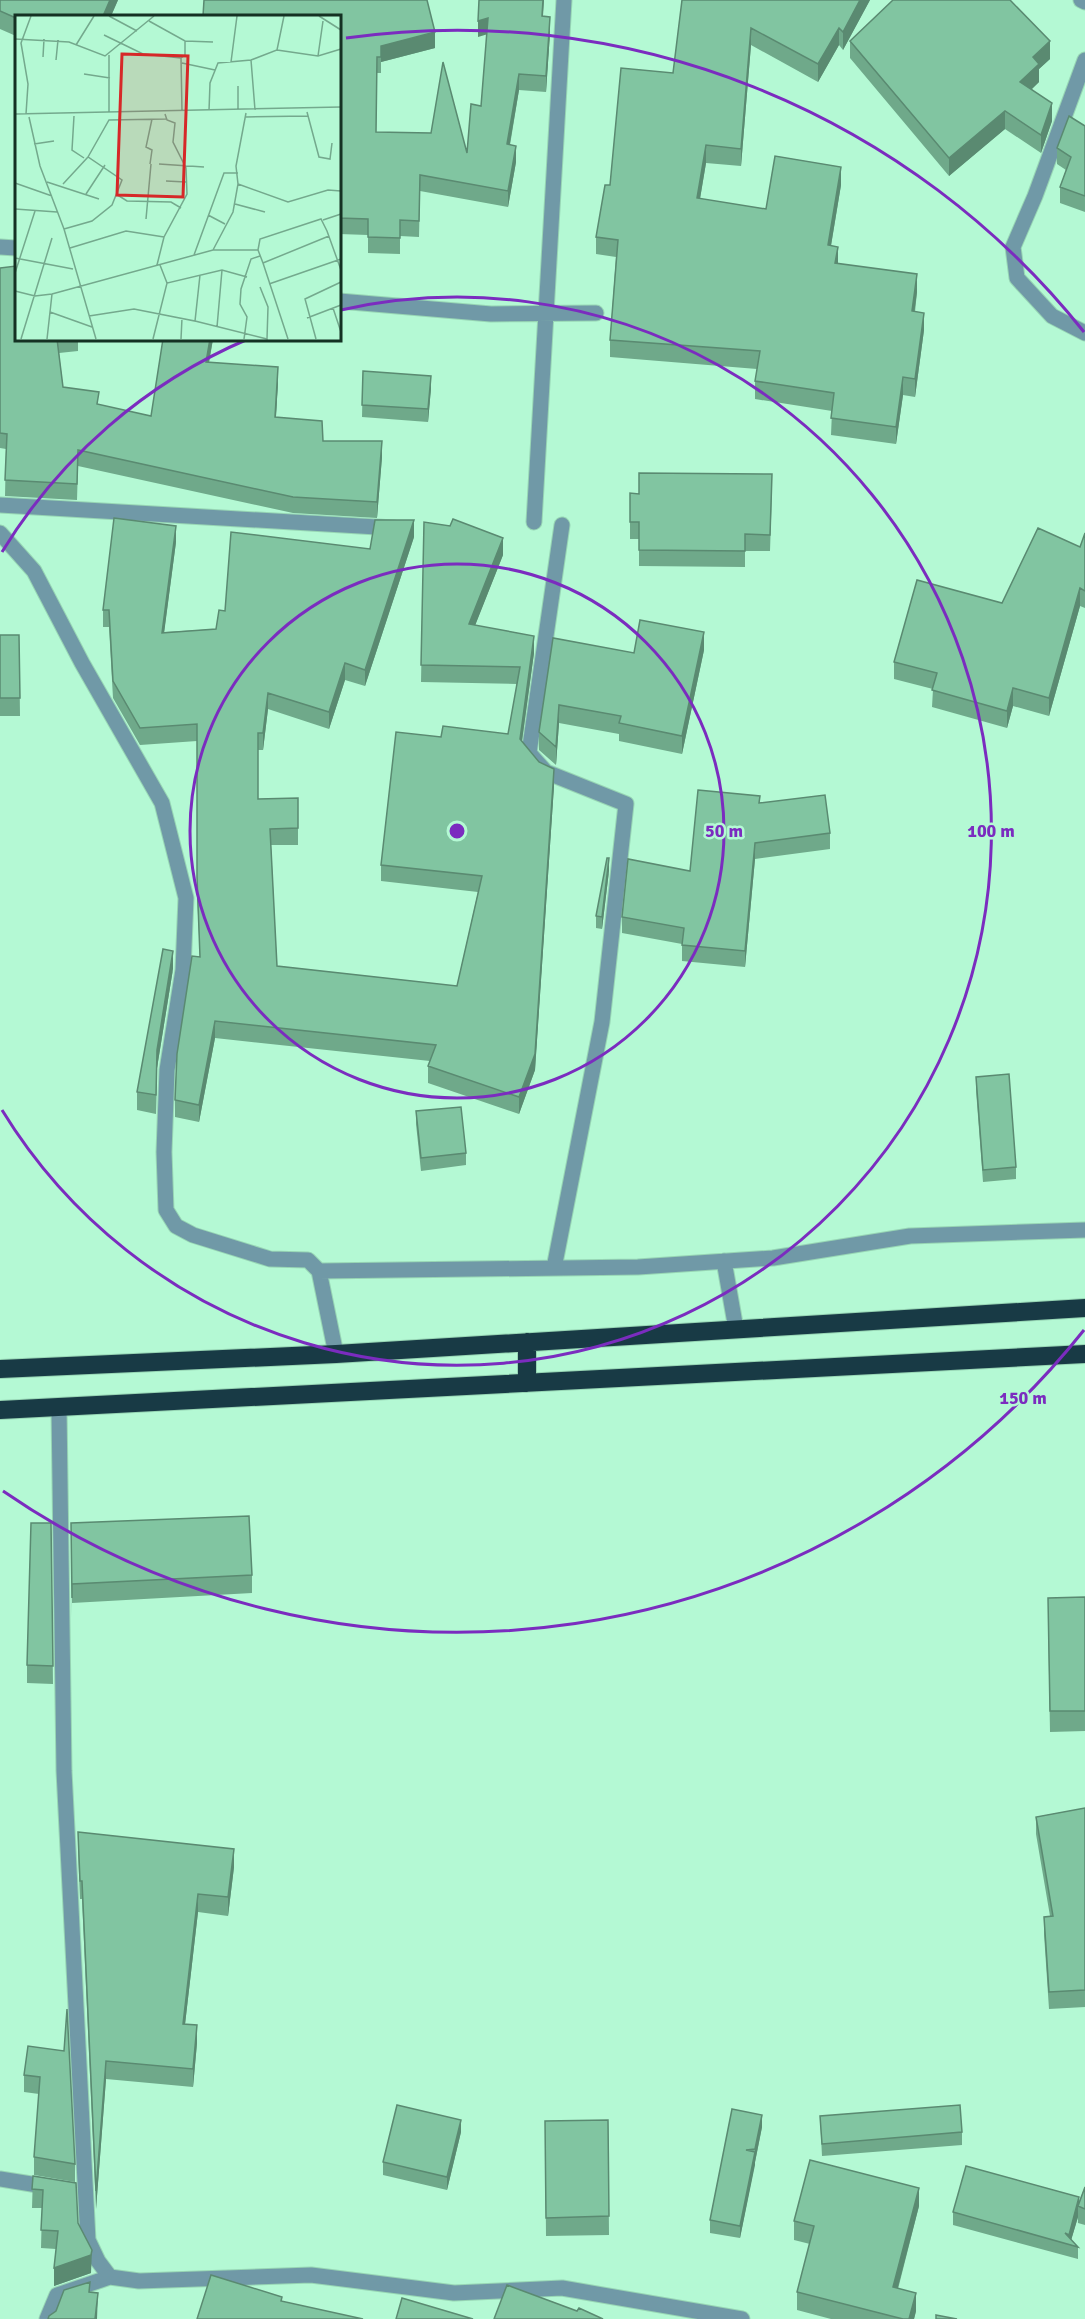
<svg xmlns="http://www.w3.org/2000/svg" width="1085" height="2319" font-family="Signika,sans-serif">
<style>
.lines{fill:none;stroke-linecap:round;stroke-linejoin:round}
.minor-casing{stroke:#97d5b4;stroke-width:17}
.highway-casing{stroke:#97d5b4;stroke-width:20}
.minor{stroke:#7099a7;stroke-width:15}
.highway{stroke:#183a45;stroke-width:18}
.wall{fill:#6fa98a}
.shaded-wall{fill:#5a8a71}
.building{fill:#81c5a1;stroke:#5a8a71;stroke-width:1.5}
.ring{fill:none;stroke:#7b2cbf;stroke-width:3}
.inset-road{fill:none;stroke:#74a98d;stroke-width:1.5}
.view{fill:#d62828;fill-opacity:0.15;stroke:#d62828;stroke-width:3}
.inset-edge{fill:none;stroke:#153123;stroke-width:3}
.centre{fill:#7b2cbf;stroke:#b4f9d4;stroke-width:3}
.ring-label{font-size:18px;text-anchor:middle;font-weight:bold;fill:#7b2cbf;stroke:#b4f9d4;stroke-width:5;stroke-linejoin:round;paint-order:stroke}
</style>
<rect width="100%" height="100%" fill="#b4f9d4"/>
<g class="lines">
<g class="minor-casing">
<path id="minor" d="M1081 0 1085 2
M1085 60 1035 196 1013 247 1017 278 1052 316 1085 333
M0 247 16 248
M339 301 491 314 596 313
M0 505 394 528
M534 522 564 0
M0 533 34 571 82 663 162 803 186 898 183 970 167 1070 164 1152 166 1210 176 1226 193 1235 270 1259 308 1260 319 1271 336 1354
M724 1261 736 1329
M554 1268 602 1022 626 804 546 772 529 753 562 525
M319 1271 638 1267 773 1258 910 1236 1085 1230
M59 1409 64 1771 88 2240 98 2261 110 2277 139 2281 311 2275 454 2293 562 2288 742 2319
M0 2179 50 2187
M47 2319 57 2295 110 2277"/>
</g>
<g class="highway-casing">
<path id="highway" d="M0 1369 336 1354 1085 1308
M527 1383V1342
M0 1410 1085 1354"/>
</g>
<use href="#minor" class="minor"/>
<use href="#highway" class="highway"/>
</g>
<path class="wall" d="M0 0H118L111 16H16V36L0 29Z
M682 0H870L843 50 839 45 818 82 751 45 741 166 706 163 700 199 766 209 841 185 831 246 838 263 917 292 915 312 924 330 915 397 903 395 896 444 831 435 832 411 755 399V381L757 369 610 357V340L616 257 596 254V237L610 185 673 73Z
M339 16 435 48 381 62V73H377L376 132 467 153 481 106 487 34 478 37 543 16 550 33 546 92 519 90 510 145 516 162 508 207 420 191 419 237 400 236V254L368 253V235L339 234Z
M850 41 1050 59 1039 69V82L1032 89 1052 121 1041 153 1005 129 949 176 850 58Z
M1085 126V212L1060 203V187L1066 170 1057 164V148Z
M0 268 16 339H78V351L59 353 63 387 99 405 151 416 163 339H213L209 363 278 382 276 417 323 441 382 457 377 518 293 513 78 466 77 500 5 496 6 449 0 448Z
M363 371 431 388 428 422 362 417Z
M772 491 770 551H745V567L639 566V539H630V522Z
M424 522 503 555 475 625 534 653 522 741 554 786 535 1070 519 1114 428 1083V1066L430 1061 215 1038 199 1122 175 1117V1100L200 957 197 894V741L140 745 113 698 109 627H103V610L176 542 164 632 216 629 225 611 370 549 414 537 365 686 345 680 329 729 268 709 263 750H258V799L298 798V845H271L277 966 457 986 478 892 381 881V865L441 737 508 734 517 684 421 682Z
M1085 533V608L1080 606 1049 716 1013 706 1007 728 932 707 933 689 894 679V662L1002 603 1080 547Z
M0 635H19L20 716H0Z
M553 638 634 653 704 650 682 754 619 741V734L559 723 556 765 539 750V732Z
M760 803 830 833V849L755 859 745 967 682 961V944L622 933V917L690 871Z
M609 871 602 929 596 928V916Z
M173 969 157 1068 156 1114 137 1110V1092Z
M976 1077 1016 1167V1179L983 1182 976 1090Z
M416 1111 466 1153V1165L421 1171 416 1124Z
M51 1523 53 1684 27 1683V1665Z
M71 1523 252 1575V1593L72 1603V1617Z
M1085 1597V1731L1050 1732 1048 1619Z
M1085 1808V2007L1049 2009 1044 1934V1917L1050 1916 1036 1834V1817Z
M78 1832 234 1867 228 1916 198 1912 185 2024 197 2043 193 2087 106 2079 96 2209 82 1899H80L78 1850Z
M28 2046 75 2164V2182L34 2175V2157L39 2094 24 2092V2075Z
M732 2109 762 2127 740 2238 710 2233V2220Z
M820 2116 962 2132V2145L822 2156Z
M608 2120 609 2235 546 2236 545 2121Z
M461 2132 447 2190 383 2175V2162Z
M33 2176 78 2223 91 2273 54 2286 56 2249 41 2248 42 2208H32Z
M1085 2187V2225L1078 2223V2217L1071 2240 1078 2247V2259L953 2225V2212L1079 2201Z
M919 2206 898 2289 916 2311 914 2319H831L797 2310V2292L810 2244 794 2240V2221Z"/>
<path class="shaded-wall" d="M110 0H118L111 16H103Z
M543 0H544L542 32V16Z
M860 0H870L843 50V32Z
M550 17V33L546 92V76Z
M488 18V34L478 37V21Z
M751 28V45L741 166V149Z
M839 28V45L818 82V64Z
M435 32V48L381 62V73V46Z
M1050 41V59L1039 69V82L1020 100V82L1033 57Z
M519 74V90L507 160V144Z
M1052 103V121L1041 153V135Z
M1005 111V129L949 176V158Z
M706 145V163L697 216V198Z
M516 146V162L508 207V191Z
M841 167V185L828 263V245Z
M838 247V264L835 263Z
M917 274V292L912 329V311Z
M924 313V330L915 397V379Z
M210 339H213L206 378V362Z
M278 367V382L275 432V417Z
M431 376V388L428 422V409Z
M903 377V395L896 444V427Z
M382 441V457L377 518V502Z
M414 520V537L365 686V670Z
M176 526V542L162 649V633Z
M503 538V555L469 641V624Z
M1080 588V606L1049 716V698Z
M704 632V650L682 754V736Z
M534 636V653L520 755V739Z
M345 663V680L329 729V712Z
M1013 688V706L1007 728V711Z
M268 693V709L263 750V733Z
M559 705V723L556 765V747Z
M554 769V786L535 1070 519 1114V1097Z
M755 843V859L745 967V951Z
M609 858V871L602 929V917Z
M173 951V969L157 1068 156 1114 157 1050Z
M215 1021V1038L199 1122V1105Z
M234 1849V1867L228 1916V1897Z
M198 1894V1912L183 2042V2024Z
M197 2025V2043L193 2087V2069Z
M106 2061V2079L96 2209V2191Z
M762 2115V2127L755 2162V2149Z
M461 2120V2132L447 2190V2177Z
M755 2152V2165L740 2238V2226Z
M919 2188V2206L893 2306V2287Z
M1079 2197V2207L1078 2206V2217L1070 2244H1069V2235Z
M92 2250 91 2273 54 2286V2268Z
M98 2293 97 2319H95Z
M916 2293V2311L914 2319H909Z"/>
<path class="building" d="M0 0H110L103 16H16V18L0 11Z
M204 0H427L435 32 381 46V57H377L376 132 431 133 443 62 467 153 471 104 481 106 488 18 478 21 479 0H543L542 16 550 17 546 76 519 74 507 144 516 146 508 191 420 175 419 221 400 220V238L368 237V219L339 218V16H203Z
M682 0H860L843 32 839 28 818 64 751 28 741 149 706 145 697 198 766 209 775 156 841 167 828 245 838 247 835 263 917 274 912 311 924 313 915 379 903 377 896 427 831 418 834 393 755 381 760 351 610 340 618 240 596 237 605 185H610L621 68 673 73Z
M893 0H1010L1050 41 1033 57 1039 64 1020 82 1052 103 1041 135 1005 111 949 158 850 41Z
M1069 116 1085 126V196L1060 187 1071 157 1057 148Z
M16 266V339H57L63 387 99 392 97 404 151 416 163 339H210L206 362 278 367 275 417 322 421 323 441H382L377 502 293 497 78 450 77 484 5 480 7 434 0 433V268Z
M363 371 431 376 428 409 362 405Z
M639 473 772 474 770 535 745 534V551L639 550V522H630V493L639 494Z
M114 518 176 526 162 633 216 629 219 610 225 611 231 532 370 549 375 520H414L365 670 345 663 329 712 268 693 263 733H258V799L298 798V828L270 829 277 966 457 986 482 876 381 865 396 732 441 737 443 726 508 734 520 667 421 665 424 522 450 526 453 519 503 538 469 624 534 636 520 739 539 762 554 769 535 1054 519 1097 428 1066 436 1045 215 1021 199 1105 175 1100 177 1054 192 956 200 957 197 877V724L140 728 113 681 109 610H103Z
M1038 528 1080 547 1085 533V591L1080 588 1049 698 1013 688 1007 711 932 690 937 673 894 662 917 580 1002 603Z
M640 620 704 632 682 736 619 723 621 716 559 705 556 747 539 732 553 638 634 653Z
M0 635H19L20 698H0Z
M698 790 760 796 759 803 825 795 830 833 755 843 745 951 682 945 684 928 622 917 628 859 690 871Z
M607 858H609L602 917 596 916Z
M163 949 173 951 157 1050 156 1095 137 1092Z
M1009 1074 1016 1167 983 1170 976 1077Z
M461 1107 466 1153 421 1158 416 1111Z
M249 1516 252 1575 72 1584V1598L71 1523Z
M31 1523H51L53 1666 27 1665Z
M1085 1597V1711H1050L1048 1598Z
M1085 1808V1990L1049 1992 1044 1917 1053 1916 1036 1817Z
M78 1832 234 1849 228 1897 198 1894 183 2024 197 2025 193 2069 106 2061 96 2191 82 1881H80Z
M67 2009 75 2164 34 2157 40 2077 24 2075 28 2046 64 2051Z
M397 2105 461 2120 447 2177 383 2162Z
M960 2105 962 2132 822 2144 820 2116Z
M732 2109 762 2115 755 2149 746 2150 755 2152 740 2226 710 2220Z
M608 2120 609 2216 546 2218 545 2121Z
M810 2160 919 2188 893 2287 916 2293 909 2319H903L797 2292 814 2226 794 2221Z
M966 2166 1079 2197 1069 2235 1065 2233 1078 2247 953 2212Z
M33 2176 76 2183 78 2223 92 2250 91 2255 54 2268 58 2231 41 2230 43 2190 32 2189Z
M1085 2187V2209L1078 2206Z
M211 2275 282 2297 281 2301 363 2319H197Z
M90 2282 89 2292 98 2293 95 2319H48L49 2316 56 2311 64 2290Z
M507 2285 577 2311 579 2308 603 2319H494Z
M402 2298 473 2319H396Z
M936 2315 957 2319H936Z"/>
<g class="ring">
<circle cx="457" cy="831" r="267"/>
<path d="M2 552A534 534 0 0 1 248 339M341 310A534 534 0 1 1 2 1110"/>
<path d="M1084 1330A801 801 0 0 1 3 1491M346 38A801 801 0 0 1 1084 332"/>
</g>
<g transform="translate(15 15)">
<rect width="326" height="326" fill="#b4f9d4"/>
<path class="inset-road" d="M94 1 122 16M304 1 326 15M134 6 170 26 198 27M89 20 128 39 166 43 167 96M0 24 54 27 90 41 139 1M61 30 79 1M262 35 303 41 326 34M94 40V97M303 41 308 6M28 42 29 24M166 43 170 40V26M41 45 43 25M236 45 240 95M216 47 222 1M167 48 200 55M69 59 95 63M223 71V95M194 96 195 68 203 48 236 45 262 35 269 1M292 97 304 142 315 144 317 128M0 99 326 92M11 99 13 69 6 28 16 1M59 101 57 135 69 143M14 102 25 151 49 214 81 324M231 102 293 101M19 129 39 126M73 142 94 105 151 104M135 149 137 135 131 132 137 104M144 149 189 152M151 166 171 167M32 167 84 184M0 168 37 181M48 169 73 142 107 165 97 190 77 206 49 214M223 169 273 187 313 175 326 176M71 179 90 150M101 179 112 186 156 187 166 193M220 189 250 197M0 194 42 197M193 200 210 209M131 204 136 149M308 205 326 199M314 221 248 248 243 235 245 224 306 204 312 216 326 255M55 233 111 216 149 222M198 235 218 197 223 169 221 151 231 98M179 240 209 158H223M0 243 58 254M248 248 273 324M142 250 149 222 172 179 171 153 158 127 160 108 152 105 150 99M145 250 152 268M0 258 20 196M254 269 326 244M0 276 20 281 37 279 198 235H243M318 293 326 317M35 297 77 312M74 301 119 294 180 306 185 260M292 303 326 290M180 306 252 324 253 292 245 272M202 312 207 255M6 324 37 223M32 324 37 279M138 324 152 268 207 255 232 262M166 324 167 303M229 324 232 302 225 289 226 274 236 244 245 241M301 324 290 284 326 267"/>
<path class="view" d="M107 39 173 41 168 182 102 180Z"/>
<rect width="326" height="326" class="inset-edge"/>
</g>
<circle cx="457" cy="831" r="9" class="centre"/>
<g class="ring-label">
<text x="724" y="837">50 m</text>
<text x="991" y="837">100 m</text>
<text x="1023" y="1404">150 m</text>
</g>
</svg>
